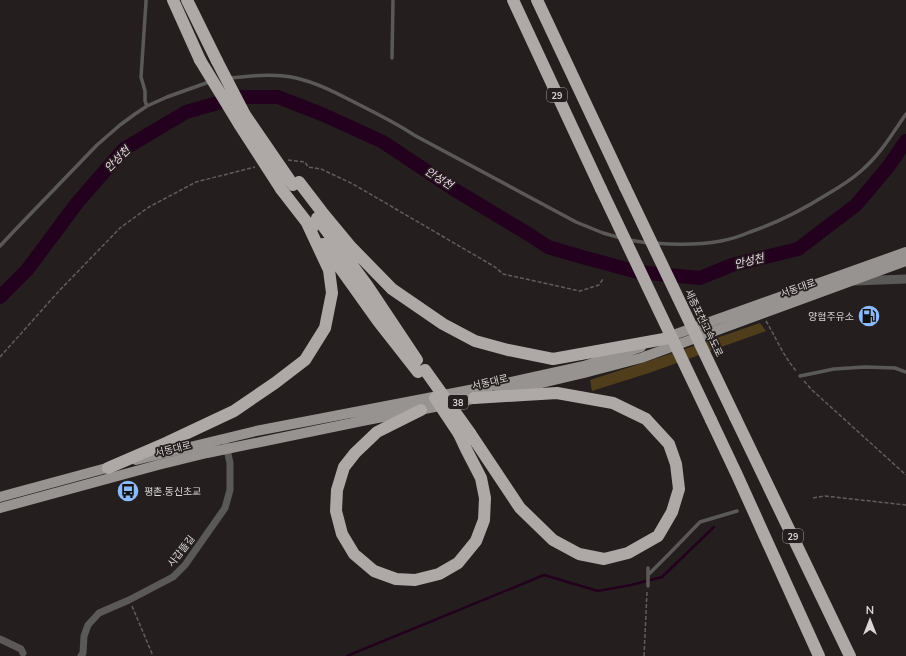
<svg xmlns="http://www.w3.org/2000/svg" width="906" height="656" font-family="Mulish,'Noto Sans KR',sans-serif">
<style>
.green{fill:#4f3d1c}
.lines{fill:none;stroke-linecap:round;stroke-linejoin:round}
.stream{stroke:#23001d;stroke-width:2.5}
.river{stroke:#23001d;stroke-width:14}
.path{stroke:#625e5d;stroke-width:1.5;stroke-dasharray:4 2;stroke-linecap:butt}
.service{stroke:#5b5958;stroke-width:3.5}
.minor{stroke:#5b5958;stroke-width:7}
.tertiary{stroke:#5b5958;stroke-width:9}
.primary{stroke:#979390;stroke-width:10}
.motorway{stroke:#aea9a6;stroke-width:12}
.motorway-bridge{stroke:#aea9a6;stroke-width:12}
.labels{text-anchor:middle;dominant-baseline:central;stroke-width:3.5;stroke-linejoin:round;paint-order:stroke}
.shield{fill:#241f1e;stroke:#a3a09f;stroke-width:1}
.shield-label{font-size:9px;font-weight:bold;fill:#dad7d6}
.street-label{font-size:10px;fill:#dad7d6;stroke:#241f1e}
.poi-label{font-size:10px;fill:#dad7d6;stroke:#241f1e;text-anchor:end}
.water-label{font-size:11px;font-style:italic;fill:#f6d8ed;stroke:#241f1e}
</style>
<rect width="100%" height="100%" fill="#241f1e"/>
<path class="green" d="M760 323 766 331 649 373 592 391 590 380 673 353Z"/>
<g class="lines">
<path class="stream" d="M347 656 544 575 598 591 631 585 662 577 714 527"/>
<path class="river" d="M0 297 27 270 77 203 124 149 186 112 239 97H278L324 115 383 142 455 190 530 235 548 247 582 257 638 272 700 278 732 265 798 249 856 205 888 167 906 141"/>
<path class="path" d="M288 160 305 162 308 167 321 169 353 184 495 267 503 274 580 291 599 285 603 279
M766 321C776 338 784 357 797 372
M0 357 59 291 120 228 149 207 196 182 255 167
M804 381 812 390 906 475
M813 498 825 496 906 505
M132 606 153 656
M644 656 647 592"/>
<path class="service" d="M146 0V2L141 77 145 91V101L147 106
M392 58 393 0
M229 78C251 76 275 73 296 78 318 83 338 94 358 104 377 114 396 123 414 135L576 222 603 233 621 238
M629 240 648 243
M654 243C677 245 699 245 721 241 731 239 741 236 750 232 777 223 802 210 826 195 838 188 851 180 861 171 880 155 892 134 906 114
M0 246 15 230 97 145 120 125 135 114 147 106 167 97 209 82
M800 376 834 369 865 367 895 368 906 372
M649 574 669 554 700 522 737 511
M648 586V568"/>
<path class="minor" d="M0 639 21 649 23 653
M81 656 83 653 84 636 88 625 99 613 129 600 173 577 185 565 225 508 230 490V463L226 445"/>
<path class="tertiary" d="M855 281 906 279"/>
<path class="primary" d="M665 338 906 252
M499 393 584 373 641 358 906 261
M136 460 256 431 506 383 584 366 641 347
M0 497 114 466
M0 508 158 465 207 453 362 421 445 405 481 397"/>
<path class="motorway" d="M173 0 200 60
M187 0 217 61
M513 0 601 189
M537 0 625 187
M299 182 322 212 351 247 392 289 443 324 475 341 508 350 553 359 664 339
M281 189 312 229
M317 218 367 285 417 360
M323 244 378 321 418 372
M421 410 377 432 355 453 344 467 337 490 336 511 342 534 354 554 374 571 396 579 415 580 439 574 458 563 476 541 484 520 485 498 481 478 466 449 459 434
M735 417 850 656
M711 420 737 475 819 656
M470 433 520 508 553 540 579 554 604 559 628 553 658 536 672 512 679 489 676 464 669 444 646 419 613 403 557 393 474 398
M108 468 166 443 234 411 275 383 305 360 325 328 332 293 329 270 307 223"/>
<path class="motorway-bridge" d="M200 60 239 124 281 189
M217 61 245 115 293 185
M625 187 735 417
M601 189 711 420
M425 370 470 433
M435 398 459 434"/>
</g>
<defs>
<g id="fuel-disc" transform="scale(1.15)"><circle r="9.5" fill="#8bbafc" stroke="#241f1e"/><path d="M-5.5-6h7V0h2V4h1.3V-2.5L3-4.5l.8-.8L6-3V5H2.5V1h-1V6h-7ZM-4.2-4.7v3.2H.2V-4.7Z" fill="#111"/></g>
<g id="bus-disc" transform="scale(1.15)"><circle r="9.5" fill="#8bbafc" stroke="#241f1e"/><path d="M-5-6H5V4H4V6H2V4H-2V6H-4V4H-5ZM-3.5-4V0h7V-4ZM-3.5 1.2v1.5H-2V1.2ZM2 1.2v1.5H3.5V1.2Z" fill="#111"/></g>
</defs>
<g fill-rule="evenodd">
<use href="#fuel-disc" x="869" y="316"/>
<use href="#bus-disc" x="128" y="491"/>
</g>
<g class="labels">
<g class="shield">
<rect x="547" y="88" width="20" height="14" rx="3"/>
<rect x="448" y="395" width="20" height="14" rx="3"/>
<rect x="783" y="529" width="20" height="14" rx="3"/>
</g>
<g class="shield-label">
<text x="557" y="95">29</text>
<text x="458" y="402">38</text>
<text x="793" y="536">29</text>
</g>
<g class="street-label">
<text transform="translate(798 288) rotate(-20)">서동대로</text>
<text transform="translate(704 323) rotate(64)">세종포천고속도로</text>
<text transform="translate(490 382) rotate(-13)">서동대로</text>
<text transform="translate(173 449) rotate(-14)">서동대로</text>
<text transform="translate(181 551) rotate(-52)">사갑뜰길</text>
</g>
<g class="poi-label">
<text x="854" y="316">양협주유소</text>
<text x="144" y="491" text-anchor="start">평촌.동신초교</text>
</g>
<g class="water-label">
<text transform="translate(117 159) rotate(-45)">안성천</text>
<text transform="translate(439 178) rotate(32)">안성천</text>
<text transform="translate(749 261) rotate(-14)">안성천</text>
</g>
</g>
<g transform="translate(870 620)" stroke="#241f1e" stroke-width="3" paint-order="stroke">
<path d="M0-3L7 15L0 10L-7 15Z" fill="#dad7d6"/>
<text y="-6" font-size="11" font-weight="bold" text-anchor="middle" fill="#dad7d6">N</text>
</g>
</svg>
